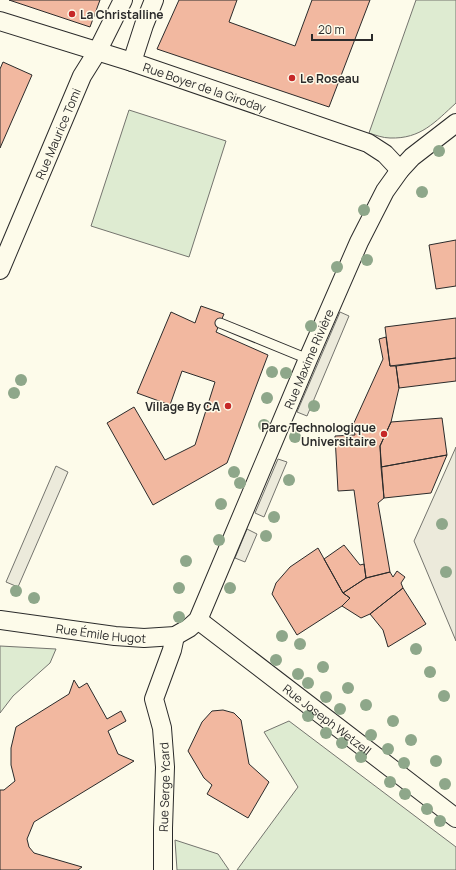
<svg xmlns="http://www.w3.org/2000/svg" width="456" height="870" font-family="Manrope,sans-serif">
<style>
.green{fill:#deebd1;stroke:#74746e}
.parking{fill:#eceadb;stroke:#74746e}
.building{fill:#f2b8a0;stroke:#2b2b2b}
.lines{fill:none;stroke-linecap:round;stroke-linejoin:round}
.service-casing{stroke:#2b2b2b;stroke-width:11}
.minor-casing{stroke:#2b2b2b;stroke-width:20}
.service{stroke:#fdfbea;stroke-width:9}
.minor{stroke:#fdfbea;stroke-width:18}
.tree{fill:#8ea78a}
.poi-dot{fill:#c62828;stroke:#fdfbea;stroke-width:1.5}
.labels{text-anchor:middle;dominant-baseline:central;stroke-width:3;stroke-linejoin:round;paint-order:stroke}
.poi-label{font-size:12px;font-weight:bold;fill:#2b2b2b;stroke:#fdfbea;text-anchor:start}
.street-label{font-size:12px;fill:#2b2b2b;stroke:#fdfbea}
</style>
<rect width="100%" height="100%" fill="#fdfbea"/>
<path class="green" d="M416 0H456V103C435 122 421 139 390 138 383 138 375 135 369 133Z
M129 110 226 141 189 257 91 226Z
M0 646 56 649 50 663 13 696 0 713Z
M289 721 456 847V870H237L298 787 264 732Z
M175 840 218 854 229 870H177Z"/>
<path class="parking" d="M340 312 349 316 307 416 297 412Z
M456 447V641L414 541Z
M278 459 287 462 264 517 255 513Z
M56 466 68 472 18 587 6 582Z
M247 529 257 534 245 562 235 558Z"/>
<path class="building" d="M9 0H100L90 27Z
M179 0H237L229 22 295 46 312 0H370L329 107 157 49Z
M3 62 32 75 0 148V69Z
M456 240V286L436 289 429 245Z
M201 306 224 314 216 332 268 355 227 463 153 505 107 423 134 407 165 460 195 445 215 382 182 371 170 405 137 393 171 312 195 323Z
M456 318V358L390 366 385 327Z
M386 337 390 366H396L399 388 391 422 380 446 384 498 378 503 390 572 366 578 354 490 338 491 335 436 355 435 353 425 383 359 379 339Z
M456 358V381L399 388 396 366Z
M442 418 447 455 381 467 380 446 391 422Z
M447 455 431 493 384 498 381 467Z
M344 545 360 565 364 564 366 578 343 593 324 559Z
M318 548 343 593 350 598 342 606 297 635 272 594 276 583 290 567Z
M397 571 405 577 401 583 403 588 370 614 361 618 342 606 350 598 343 593 366 578 390 572 393 577Z
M403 588 426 624 388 647 383 630 370 614Z
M74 680 79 688 87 683 107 719 121 711 126 721 108 731 118 754 134 761 34 822 27 839 29 847 34 853 82 867 78 870H0V790H4L15 781 11 765V748L16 727 69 694Z
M223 710 234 713 241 720 249 764 269 782 248 818 207 794 212 785 204 778 188 751 202 722 212 711Z"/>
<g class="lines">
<g class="service-casing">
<path id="service" d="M220 323 308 359"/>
</g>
<g class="minor-casing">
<g id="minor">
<path id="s1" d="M0 21 132 62 368 143 385 154 400 170"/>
<path d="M132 62 144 25 154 0"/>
<path id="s2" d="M0 270 82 76 97 52 123 0"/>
<path id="s3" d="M0 620 115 636 144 638 175 636 189 628 198 620 308 359 359 242 385 191 400 170 412 157 456 123"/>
<path id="s4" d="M198 620 456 818"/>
<path id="s5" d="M163 870V828L165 767 162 728 154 699 172 650 175 636"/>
</g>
</g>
<use href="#service" class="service"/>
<use href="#minor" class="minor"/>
</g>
<g class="tree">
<circle cx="439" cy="151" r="6"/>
<circle cx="422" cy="192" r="6"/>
<circle cx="364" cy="210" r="6"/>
<circle cx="367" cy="260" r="6"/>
<circle cx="337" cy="267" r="6"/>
<circle cx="311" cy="326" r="6"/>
<circle cx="272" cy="372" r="6"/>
<circle cx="286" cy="373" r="6"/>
<circle cx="21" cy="380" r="6"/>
<circle cx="14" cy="393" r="6"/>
<circle cx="267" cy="398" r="6"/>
<circle cx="314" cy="406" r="6"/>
<circle cx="264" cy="425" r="6"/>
<circle cx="295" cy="437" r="6"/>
<circle cx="234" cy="472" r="6"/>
<circle cx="289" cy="480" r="6"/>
<circle cx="240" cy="483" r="6"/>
<circle cx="221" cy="504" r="6"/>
<circle cx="274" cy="517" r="6"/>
<circle cx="442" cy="524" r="6"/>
<circle cx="266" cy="536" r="6"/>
<circle cx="219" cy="540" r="6"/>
<circle cx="186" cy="561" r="6"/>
<circle cx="446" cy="572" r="6"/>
<circle cx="179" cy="588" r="6"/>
<circle cx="230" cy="588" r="6"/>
<circle cx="16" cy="591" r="6"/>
<circle cx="34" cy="598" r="6"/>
<circle cx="179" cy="617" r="6"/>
<circle cx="282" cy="636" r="6"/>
<circle cx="300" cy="644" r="6"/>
<circle cx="416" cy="649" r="6"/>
<circle cx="276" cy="660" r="6"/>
<circle cx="323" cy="667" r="6"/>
<circle cx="430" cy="672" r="6"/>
<circle cx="298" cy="674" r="6"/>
<circle cx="308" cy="683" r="6"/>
<circle cx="348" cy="688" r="6"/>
<circle cx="444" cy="696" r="6"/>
<circle cx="326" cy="697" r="6"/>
<circle cx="366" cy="705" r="6"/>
<circle cx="340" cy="709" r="6"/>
<circle cx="308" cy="716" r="6"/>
<circle cx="393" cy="721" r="6"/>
<circle cx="326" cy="733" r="6"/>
<circle cx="371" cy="735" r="6"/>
<circle cx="411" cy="740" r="6"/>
<circle cx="342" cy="743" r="6"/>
<circle cx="388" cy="749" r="6"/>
<circle cx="361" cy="757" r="6"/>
<circle cx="436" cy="761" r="6"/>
<circle cx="404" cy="763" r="6"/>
<circle cx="390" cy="782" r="6"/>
<circle cx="445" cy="784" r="6"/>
<circle cx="405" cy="794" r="6"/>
<circle cx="427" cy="809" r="6"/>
<circle cx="440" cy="821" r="6"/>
</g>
<g class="poi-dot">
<circle cx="72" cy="14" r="4"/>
<circle cx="292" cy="78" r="4"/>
<circle cx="228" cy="406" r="4"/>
<circle cx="384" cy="434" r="4"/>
</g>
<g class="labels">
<g class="poi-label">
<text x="80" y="14">La Christalline</text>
<text x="300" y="78">Le Roseau</text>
<text x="220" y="406" text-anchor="end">Village By CA</text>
<text x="376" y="427" text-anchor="end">Parc Technologique<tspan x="376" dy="14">Universitaire</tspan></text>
</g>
<g class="street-label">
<text stroke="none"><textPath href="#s1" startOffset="215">Rue Boyer de la Giroday</textPath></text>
<text stroke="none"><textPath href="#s2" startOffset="148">Rue Maurice Tomi</textPath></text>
<text stroke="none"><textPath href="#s3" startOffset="488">Rue Maxime Rivière</textPath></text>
<text stroke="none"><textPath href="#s3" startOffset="102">Rue Émile Hugot</textPath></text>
<text stroke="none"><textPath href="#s4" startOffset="163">Rue Joseph Wetzell</textPath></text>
<text stroke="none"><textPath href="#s5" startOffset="83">Rue Serge Ycard</textPath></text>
</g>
</g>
<path d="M312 34v6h60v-6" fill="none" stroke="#2b2b2b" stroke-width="2"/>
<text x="318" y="34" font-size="12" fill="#2b2b2b" stroke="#fdfbea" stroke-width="3" paint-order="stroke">20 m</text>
</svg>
